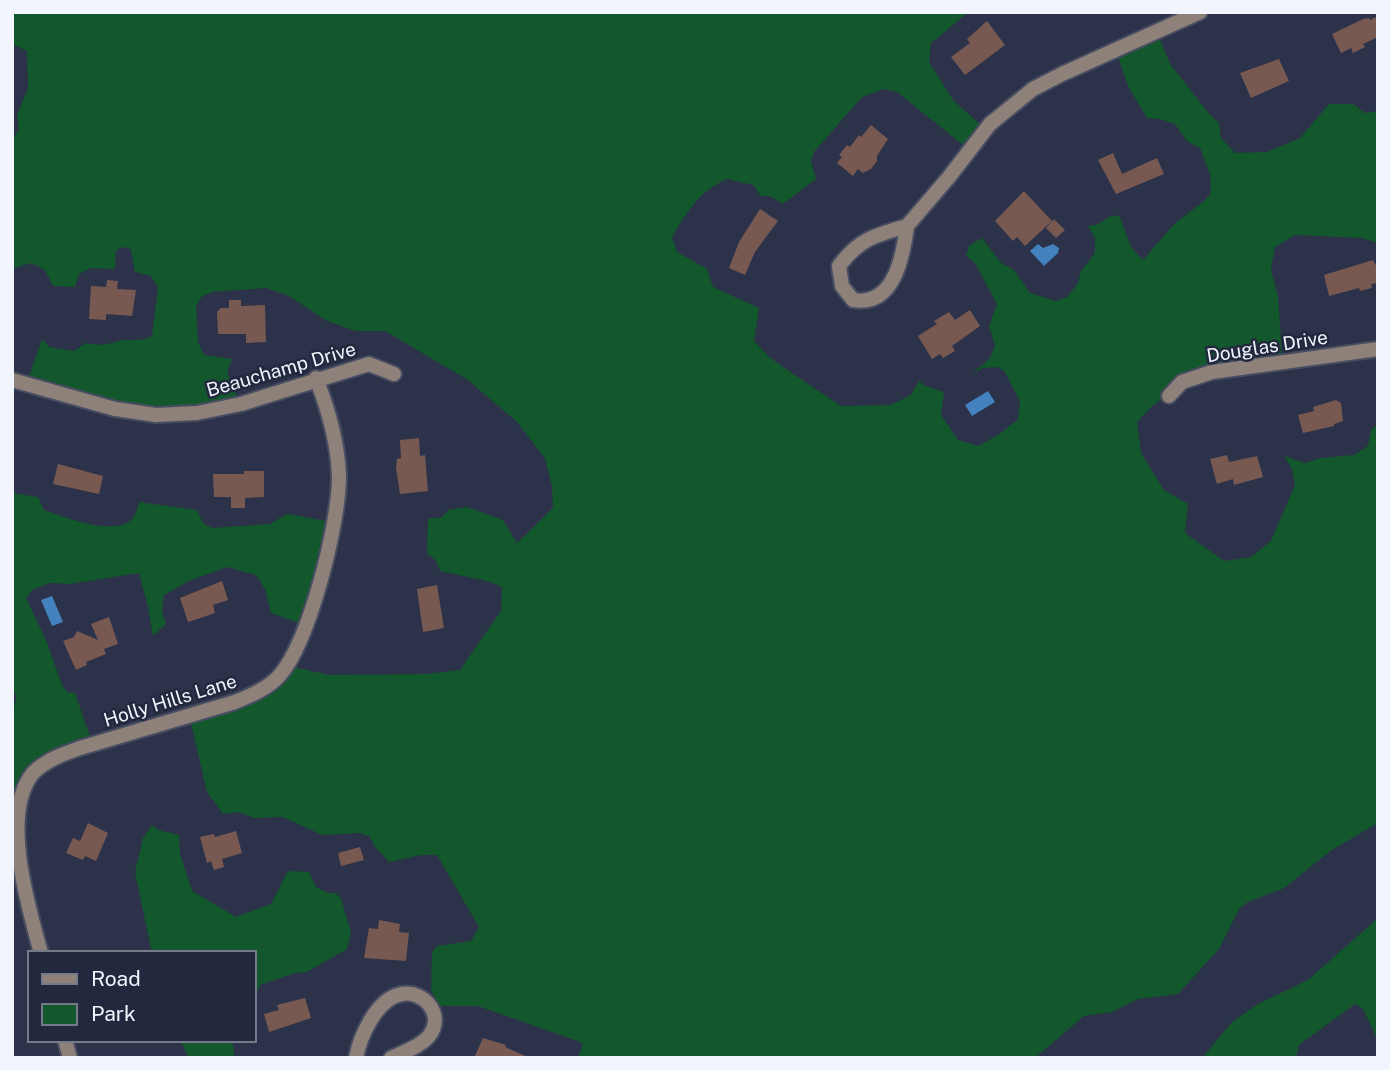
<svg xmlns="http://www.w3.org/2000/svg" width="1390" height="1070" font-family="'Public Sans',sans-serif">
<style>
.green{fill:#13572c}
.water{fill:#4381bf}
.building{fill:#785952}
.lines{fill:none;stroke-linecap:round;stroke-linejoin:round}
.street-casing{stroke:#484d62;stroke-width:18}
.street{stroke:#8d8179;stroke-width:14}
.labels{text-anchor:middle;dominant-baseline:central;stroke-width:5;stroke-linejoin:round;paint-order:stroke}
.street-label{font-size:19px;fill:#f2f5fe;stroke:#22283e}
</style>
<rect width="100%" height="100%" fill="#2c3249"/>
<path class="green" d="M12 12H969L931 43 929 62 953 100 986 130 968 149 897 92 883 89 862 97 814 152 811 162 816 179 783 204 770 196H761L753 185 727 179C699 191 687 212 672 237L677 252 707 269 713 287 759 308 754 341 769 357 789 371 841 406 891 405 911 395 919 381 925 386 944 392 941 415 958 440 979 446 1001 433 1018 419 1020 401 1004 371 997 367 983 368 972 374 990 358 995 346 989 326 997 304 975 263 966 256 969 246 982 238 1001 263 1014 270 1030 293 1056 301 1067 297 1078 283 1081 271 1095 253V238L1088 226 1097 225 1112 215 1120 217 1131 247 1143 260 1174 224 1203 202 1211 193 1210 174 1200 148 1187 141 1175 124 1160 119 1147 118 1128 86 1117 53 1158 35 1170 64 1211 116 1219 123 1221 138 1235 153 1267 152 1300 138 1329 104H1353L1365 113 1378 111V243L1362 238 1295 235 1275 247 1271 269 1278 297 1282 357 1195 374 1152 406 1137 422 1141 453 1164 490 1188 504 1185 533 1224 561 1251 557 1271 541 1295 485 1292 469 1284 456 1305 463 1321 458 1354 455 1368 446 1371 430 1378 424V823L1332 850 1284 888 1248 902 1239 909 1219 949 1178 994 1138 999 1112 1012 1084 1016 1035 1058H578L583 1043 478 1006H439L431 990 432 952 437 946 471 941 479 927 437 855H421L389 862 375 847 370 837 360 833 322 835 283 817 254 818 239 812 223 814 207 792 190 719 244 700 289 666 329 675 426 674 460 670 501 611 502 587 487 581 440 571 436 561 427 553 428 519 442 517 448 510 467 507 503 520 517 543 553 508 552 486 545 458 516 421 468 380 385 331H356L327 321 289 296 266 288 212 292 201 297 196 307 198 342 204 355 232 359 227 372 238 400 161 417 26 385 42 339 49 347 74 351 86 343C102 346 104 345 119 341 133 338 138 343 152 336L158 288 151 276 135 272 131 249 121 247 116 251 115 269 91 268 79 274 75 287 53 286 45 270 31 263 12 269V139L19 130 17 115 28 88 27 51 12 44Z
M12 493 38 497 44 510C64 517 116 538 133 518 136 514 138 507 139 502L197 510 203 523 212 528 270 524 287 514 332 522 305 625 271 613 265 589 256 575 227 567 189 581 164 595 162 611 166 624 153 636 148 607 139 573 70 584 50 583 32 590 26 598 46 640 62 685 67 692 75 693 92 743 39 770 12 836V714L17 696 12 690Z
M152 825 158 830 179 835 180 854 192 891 236 917 271 904 288 871 309 872 316 887 328 893H335L341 898 351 933 347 949 307 972 295 973 260 985 254 999V953H152L135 872 143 838Z
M1378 918V1040L1363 1009 1355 1004 1299 1045 1296 1058H1202L1232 1022 1258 1004 1308 980Z
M180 1040H232L235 1058H189Z"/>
<path class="water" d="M1038 244 1043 248 1053 244 1059 248 1058 253 1044 266 1030 251Z
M988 391 995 402 972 416 965 405Z
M52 596 63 622 52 626 41 600Z"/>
<path class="building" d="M1378 16V37L1363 44 1365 47 1353 53 1351 48 1341 53 1332 34 1363 19 1369 18 1370 20Z
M987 21 1005 45 965 75 951 57 970 43 967 39Z
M1279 59 1289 81 1251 98 1240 73Z
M871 125 888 139 877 156V161L871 169 863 173 858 169 853 176 837 163 842 157 839 155 847 145 850 147 859 135 861 137Z
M1113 153 1122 174 1157 158 1164 174 1116 194 1098 160Z
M1024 191 1052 221 1025 246 1017 237 1013 241 995 221Z
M760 209 778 221 755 252 745 275 729 268 739 242Z
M1054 219 1065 230 1056 238 1046 228Z
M1373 260 1378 269V283L1371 284 1372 288 1360 291 1359 288 1329 296 1324 275Z
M107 280 118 281 117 289 136 290 132 316 106 314V320L89 319 91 286 106 287Z
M229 300H241V306L265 305 266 342 246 343V334H218L217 312 221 308H229Z
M970 310 980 326 952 346 955 351 943 358 940 354 932 359 918 336 937 324 934 321 949 312 955 320Z
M1336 400 1341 403 1343 421 1334 424V426L1303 433 1298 415 1314 411 1313 407Z
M419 438 420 456 425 455 428 491 400 494 396 468 397 459 401 458 400 440Z
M1227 455 1229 462 1257 456 1263 477 1234 485 1233 479 1217 484 1210 459Z
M58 464 103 476 99 494 53 484Z
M244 471H264V497L245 498V508H231V497H214L213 474H244Z
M222 581 228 600 213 605 215 613 188 622 180 598Z
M437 585 444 628 423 632 417 589Z
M109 617 118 644 104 649 106 654 86 662 87 665 76 670 63 641 74 637 77 631 98 640 91 624Z
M88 823 108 833 96 861 85 856 83 860 66 853 73 838 80 841Z
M236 831 242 853 222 859 224 867 214 870 211 861 207 863 200 837 214 834 215 837Z
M360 847 364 860 341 866 338 853Z
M379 920 400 924 399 932 409 933 406 961 364 958 369 928 378 929Z
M305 998 311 1018 269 1032 264 1014 279 1010 277 1005Z
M483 1038 506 1045 505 1047 530 1058H474Z"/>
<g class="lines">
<g class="street-casing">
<path id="street" d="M907 226 949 177 990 124 1033 89 1062 74 1200 12
M907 226C903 257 894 307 853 300L842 286 839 266C859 239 876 235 907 226Z
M12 380 115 409 156 415 197 413 241 404 369 364 394 374
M1169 396 1182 382 1212 372 1378 349
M41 953C28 906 0 813 33 773 46 760 63 754 80 748L235 702C250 696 269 688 280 675 310 640 339 523 339 477 338 442 329 411 316 378
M65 1040 70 1058
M356 1058C360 1036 377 998 402 994 425 990 445 1016 429 1036 420 1047 403 1052 391 1058"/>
</g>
<use href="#street" class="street"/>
</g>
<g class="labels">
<g class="street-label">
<text transform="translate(1267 346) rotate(-9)">Douglas Drive</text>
<text transform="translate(281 369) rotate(-16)">Beauchamp Drive</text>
<text transform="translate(170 700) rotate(-17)">Holly Hills Lane</text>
</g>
</g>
<rect width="1390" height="1070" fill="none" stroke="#f2f5fe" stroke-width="28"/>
<rect x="28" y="951" width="228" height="91" fill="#22283e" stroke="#757a8b" stroke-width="2"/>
<rect x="42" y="974" width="35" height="10" fill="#8d8179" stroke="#757a8b" stroke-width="2"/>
<text x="91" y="986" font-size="21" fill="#f2f5fe">Road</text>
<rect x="42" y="1004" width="35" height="21" fill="#13572c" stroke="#757a8b" stroke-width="2"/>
<text x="91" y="1021" font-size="21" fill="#f2f5fe">Park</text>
</svg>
